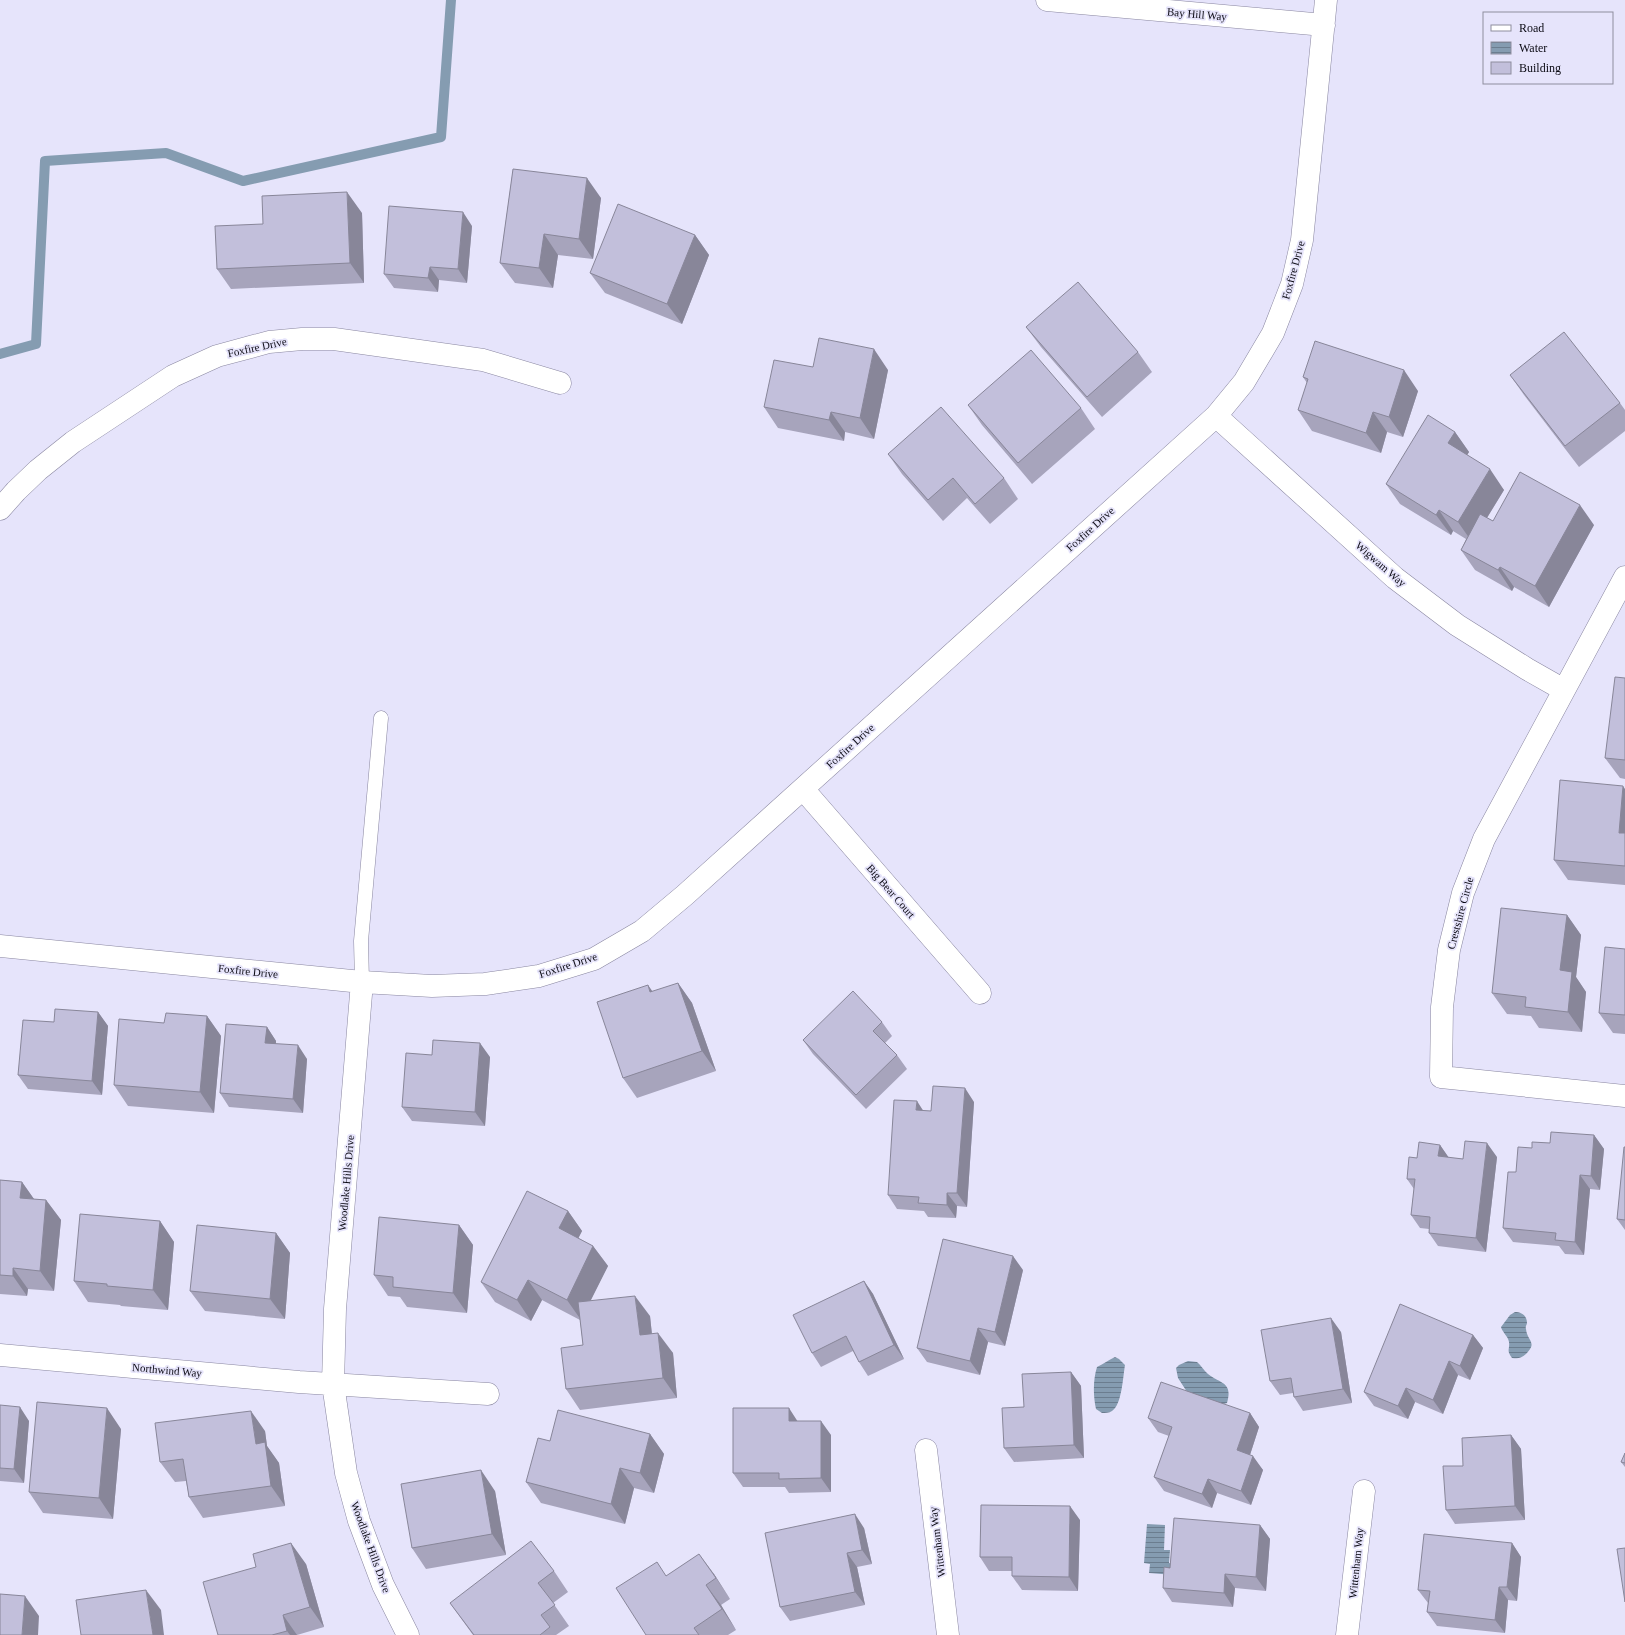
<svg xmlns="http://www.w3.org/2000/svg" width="1625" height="1635" font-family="Georgia,serif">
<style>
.water{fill:url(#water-rules)}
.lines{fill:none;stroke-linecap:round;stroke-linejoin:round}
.stream{stroke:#859cb1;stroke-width:10}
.service-casing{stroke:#8986a0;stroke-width:15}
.minor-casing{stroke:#8986a0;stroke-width:23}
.service{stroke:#fff;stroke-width:14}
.minor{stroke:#fff;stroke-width:22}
.wall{fill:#a7a4bc}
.shaded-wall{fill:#888699}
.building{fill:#c2bfdb;stroke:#888699}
.labels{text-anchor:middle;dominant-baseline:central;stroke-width:3.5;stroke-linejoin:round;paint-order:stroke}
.street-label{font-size:11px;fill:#0b0a13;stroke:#e6e4fb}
</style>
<defs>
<pattern id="water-rules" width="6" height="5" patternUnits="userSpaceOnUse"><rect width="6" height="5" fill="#859cb1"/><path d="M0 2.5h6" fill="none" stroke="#6b7d8f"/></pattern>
</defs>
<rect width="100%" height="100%" fill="#e6e4fb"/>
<path class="water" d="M1515 1312C1521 1312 1527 1315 1527 1323 1527 1325 1525 1326 1526 1329 1527 1341 1538 1342 1526 1354 1521 1358 1519 1359 1512 1358 1506 1350 1510 1350 1509 1342 1508 1336 1502 1332 1501 1327L1510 1315Z
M1115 1357 1119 1359 1125 1365C1123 1376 1122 1405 1112 1411 1109 1413 1105 1413 1102 1413L1096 1409C1093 1395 1093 1380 1097 1367 1104 1364 1108 1360 1115 1357Z
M1188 1361 1197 1362C1201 1365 1204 1371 1208 1374 1221 1384 1233 1382 1227 1403L1221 1405 1189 1395 1178 1378 1176 1368 1179 1365Z
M1147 1524 1165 1525 1164 1550H1170L1169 1563 1175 1564 1174 1575 1149 1573 1150 1564 1144 1563Z"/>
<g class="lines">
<path class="stream" d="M0 354 36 344 45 161 166 153 243 181 441 137 451 0"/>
<g class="service-casing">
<path id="service" d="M362 982 361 941 381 718"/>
</g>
<g class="minor-casing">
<path id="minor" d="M1047 0 1324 25
M1216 416 1395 578 1457 625 1527 669 1564 690
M0 509 16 491 38 470 73 442 173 376 217 356 269 342 302 339H334L483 360 560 383
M1625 577 1484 839 1463 893 1449 950 1442 1007 1441 1077 1625 1096
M803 789 980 993
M0 946 362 982 432 986 485 984 539 976 594 959 642 931 685 895 1216 416 1244 382 1273 333 1292 284 1302 240 1326 0
M362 982 335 1309 333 1384 346 1473 359 1521 383 1585 408 1635
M0 1355 299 1382 488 1394
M926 1450 948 1635
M1347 1635 1364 1491"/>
</g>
<use href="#service" class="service"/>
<use href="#minor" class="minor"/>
</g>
<path class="wall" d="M513 169 601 198 593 259 558 255 553 288 515 283 500 263Z
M362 213 364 283 231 289 217 269 263 224Z
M472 226 467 283 439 280 438 292 394 288 384 274Z
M695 235 709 255 682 324 605 293 590 273Z
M1026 327 1138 352 1152 372 1102 417 1041 347Z
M813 367 888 370 874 439 845 432 844 441 778 428 764 407Z
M1510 375 1620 403 1625 410V431L1579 467 1524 395Z
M1303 377 1418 391 1403 437 1387 432 1381 453 1312 431 1298 410 1307 383Z
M968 405 1081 408 1095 429 1032 484 982 425Z
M1455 432 1469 452 1467 455 1504 490 1487 518 1493 521 1594 525 1549 607 1514 587 1512 591 1475 570 1461 550 1466 539 1453 531 1451 535 1400 504 1386 484Z
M888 454 1004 478 1018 499 990 524 967 498 943 521 902 474Z
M1625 678V779L1620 778 1605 758Z
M1625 789V885L1568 880 1554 860Z
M1567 915 1581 935 1576 977 1586 992 1582 1032 1539 1028 1531 1016 1507 1014 1492 993Z
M1625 949V1034L1613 1033 1599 1013Z
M678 983 692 1003 716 1071 637 1098 623 1078Z
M98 1012 108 1026 102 1095 28 1089 18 1075 54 1022Z
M207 1016 221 1036 214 1113 128 1106 114 1085 164 1023Z
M882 1022 892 1036 885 1043 897 1055 907 1069 866 1109 813 1054 803 1040Z
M267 1027 276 1041V1044L307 1059 303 1113 229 1107 220 1093Z
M432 1055 490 1057 485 1126 412 1121 402 1107Z
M974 1102 967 1207 957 1206 956 1218 928 1217 924 1211 897 1209 888 1195 923 1111H931Z
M1594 1135 1604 1149 1600 1190 1590 1189 1584 1255 1565 1254 1559 1246 1513 1242 1503 1228 1516 1172 1550 1143Z
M1440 1145 1449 1158 1463 1159 1497 1157 1486 1252 1438 1246 1429 1233V1229L1420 1228 1411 1215 1414 1189 1407 1179 1417 1158Z
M1625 1147V1230L1617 1219Z
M0 1180 22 1182 34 1199 46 1200 61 1220 54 1291 28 1289 27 1296 0 1294Z
M568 1211 582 1231 578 1238 593 1246 608 1266 590 1301 650 1316 652 1334 673 1353 677 1398 580 1410 566 1389 583 1345 580 1320 542 1300 531 1321 495 1302 481 1282Z
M160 1221 174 1242 168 1310 121 1306 120 1305 88 1302 74 1281Z
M459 1225 473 1245 467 1313 407 1307 400 1297 388 1296 374 1275Z
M276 1233 290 1253 285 1319 205 1311 190 1291Z
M1023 1270 1005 1346 988 1342 980 1375 927 1362 917 1348Z
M864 1281 873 1294 904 1359 868 1376 859 1362 853 1351 821 1367 812 1353Z
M1341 1332 1352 1403 1303 1411 1294 1397 1293 1393 1280 1395 1270 1381Z
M1473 1335 1483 1348 1470 1380 1458 1375 1443 1414 1415 1402 1408 1419 1374 1406 1364 1392Z
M1071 1372 1081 1386 1084 1458 1014 1462 1004 1448Z
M0 1405 29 1421 24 1483 0 1481Z
M1250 1413 1259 1427 1250 1455 1263 1470 1251 1505 1217 1493 1212 1508 1164 1491 1154 1477 1169 1436 1158 1432 1148 1418Z
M798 1421 831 1435V1492L789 1493 785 1487H743L733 1473Z
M121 1429 113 1519 43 1513 29 1492Z
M265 1431 267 1446 279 1463 285 1506 203 1518 189 1497 186 1481 175 1482 160 1462Z
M650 1434 664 1454 654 1493 634 1488 625 1524 541 1503 526 1482Z
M1511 1435 1521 1449 1525 1520 1455 1524 1446 1510Z
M1625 1453V1467L1621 1462Z
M495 1491 506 1555 426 1569 412 1548Z
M1080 1520 1078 1591 1022 1590 1012 1576V1571H989L980 1557Z
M1260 1525 1270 1539 1266 1591 1235 1588 1233 1607 1172 1602 1163 1588 1170 1568Z
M864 1528 872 1564 857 1567 865 1605 790 1621 780 1607Z
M1512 1543 1521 1557 1517 1601 1508 1600 1505 1633 1437 1626 1427 1612 1428 1603 1418 1590Z
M306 1564 324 1627 297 1635H218Z
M554 1571 568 1592 553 1603 569 1626 556 1635H473L450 1603Z
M714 1574 730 1599 721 1605 736 1630 728 1635H646L667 1576Z"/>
<path class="shaded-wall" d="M587 178 601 198 593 259 579 239Z
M347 192 362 213 364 283 350 263Z
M463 212 472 226 467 283 458 269Z
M544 234 558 255 553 288 539 268Z
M695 235 709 255 682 324 667 304Z
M430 267 439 280 438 292 428 278Z
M874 349 888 370 874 439 860 418Z
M1404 370 1418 391 1403 437 1389 417Z
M831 412 845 432 844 441 829 420Z
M1373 412 1387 432 1381 453 1366 433Z
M1455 432 1469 452 1462 463 1448 443Z
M1490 469 1504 490 1472 542 1458 522Z
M1580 505 1594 525 1549 607 1535 586Z
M1439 510 1453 531 1451 535 1436 515Z
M1500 567 1514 587 1512 591 1498 570Z
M1623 786 1625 789V841L1619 833Z
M1567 915 1581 935 1576 977 1586 992 1582 1032 1568 1012 1560 970Z
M678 983 692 1003 716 1071 702 1051Z
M648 985 662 1005 650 992Z
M98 1012 108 1026 102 1095 92 1081Z
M207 1016 221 1036 214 1113 200 1092Z
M267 1027 276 1041 275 1057 265 1043Z
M480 1043 490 1057 485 1126 475 1112Z
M298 1045 307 1059 303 1113 293 1099Z
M965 1088 974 1102 967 1207 957 1193Z
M917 1101 926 1115 916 1110Z
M1594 1135 1604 1149 1600 1190 1591 1176Z
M1487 1143 1497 1157 1486 1252 1476 1238Z
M1440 1145 1449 1158 1438 1156Z
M1580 1175 1590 1189 1584 1255 1575 1242Z
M22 1182 36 1202 20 1198Z
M947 1193 957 1206 956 1218 947 1205Z
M46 1200 61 1220 54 1291 40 1271Z
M568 1211 582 1231 573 1249 559 1228Z
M160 1221 174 1242 168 1310 153 1290Z
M459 1225 473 1245 467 1313 453 1293Z
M276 1233 290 1253 285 1319 270 1299Z
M593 1246 608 1266 581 1320 567 1300Z
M1013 1256 1023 1270 1005 1346 995 1332Z
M13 1268 28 1289 27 1296 13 1276Z
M528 1280 542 1300 531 1321 517 1300Z
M864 1281 873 1294 904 1359 894 1345Z
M635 1296 650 1316 654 1355 640 1335Z
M1331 1318 1341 1332 1352 1403 1343 1389Z
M978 1328 988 1342 980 1375 970 1361Z
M658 1333 673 1353 677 1398 663 1378Z
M1473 1335 1483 1348 1470 1380 1460 1366Z
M1449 1361 1458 1375 1443 1414 1433 1400Z
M1071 1372 1081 1386 1084 1458 1074 1445Z
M1406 1388 1415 1402 1408 1419 1398 1406Z
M20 1407 29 1421 24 1483 14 1469Z
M107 1408 121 1429 113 1519 99 1498Z
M789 1408 798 1422 789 1421Z
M251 1411 265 1431 267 1446 279 1463 285 1506 271 1486 256 1444Z
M1250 1413 1259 1427 1247 1464 1237 1450Z
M821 1421 831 1435V1492L821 1478Z
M650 1434 664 1454 654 1493 640 1473Z
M1511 1435 1521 1449 1525 1520 1515 1506Z
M1253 1456 1263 1470 1251 1505 1241 1491Z
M620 1468 634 1488 625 1524 611 1504Z
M481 1470 495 1491 506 1555 492 1534Z
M1208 1479 1217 1493 1212 1508 1202 1494Z
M1070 1506 1080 1520 1078 1591 1069 1577Z
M855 1514 864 1528 872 1564 862 1550Z
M1260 1525 1270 1539 1266 1591 1256 1577Z
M291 1543 306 1564 324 1627 310 1607Z
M1512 1543 1521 1557 1517 1601 1507 1587Z
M847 1553 857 1567 865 1605 855 1592Z
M699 1554 714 1574 730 1599 716 1578Z
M1225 1574 1235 1588 1233 1607 1224 1593Z
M706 1585 721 1605 736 1630Z
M1499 1587 1508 1600 1505 1633 1495 1620Z
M146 1590 161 1610 164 1635H153Z
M25 1596 39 1616 38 1635H22Z
M283 1615 297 1635H290L287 1631Z"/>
<path class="building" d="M513 169 587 178 579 239 544 234 539 268 500 263Z
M347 192 350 263 217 269 215 226 263 224 262 196Z
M618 204 695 235 667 304 590 273Z
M389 206 463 212 458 269 430 267 428 278 384 274Z
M1078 282 1138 352 1087 397 1026 327Z
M1564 332 1620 403 1565 446 1510 375Z
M819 338 874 349 860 418 831 412 829 420 764 407 774 360 813 367Z
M1315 341 1404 370 1389 417 1373 412 1366 433 1298 410 1308 379 1303 377Z
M1031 350 1081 408 1018 463 968 405Z
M941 407 1004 478 975 504 953 478 928 500 888 454Z
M1428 415 1455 432 1448 443 1490 469 1458 522 1439 510 1436 515 1386 484Z
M1520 472 1580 505 1535 586 1500 567 1498 570 1461 550 1480 514 1493 521Z
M1615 677 1625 678V760L1605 758Z
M1560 780 1623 786 1619 833H1625V866L1554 860Z
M1501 908 1567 915 1560 970 1572 972 1568 1012 1525 1007 1526 997 1492 993Z
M1605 947 1625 949V1015L1599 1013Z
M678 983 702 1051 623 1078 597 1002 648 985 650 992Z
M853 991 882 1022 873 1031 897 1055 856 1095 803 1040Z
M55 1009 98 1012 92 1081 18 1075 23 1020 54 1022Z
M166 1013 207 1016 200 1092 114 1085 119 1019 164 1023Z
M226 1024 267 1027 265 1043 298 1045 293 1099 220 1093Z
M433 1040 480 1043 475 1112 402 1107 406 1053 432 1055Z
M933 1086 965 1088 957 1193H947V1205L918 1203 919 1197 888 1195 894 1100 917 1101 916 1110 931 1111Z
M1551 1132 1594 1135 1591 1176 1580 1175 1575 1242 1555 1240 1556 1233 1503 1228 1508 1172H1516L1518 1147 1532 1148V1142L1550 1143Z
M1465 1141 1487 1143 1476 1238 1429 1233 1430 1217 1411 1215 1415 1179H1407L1409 1157 1417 1158 1419 1142 1440 1145 1438 1156 1463 1159Z
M1624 1147H1625V1220L1617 1219Z
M0 1180 22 1182 20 1198 46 1200 40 1271 13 1268V1276L0 1275Z
M527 1191 568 1211 559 1228 593 1246 567 1300 528 1280 517 1300 481 1282Z
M80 1214 160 1221 153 1290 107 1286V1284L74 1281Z
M379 1217 459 1225 453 1293 393 1287V1277L374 1275Z
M197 1225 276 1233 270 1299 190 1291Z
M943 1239 1013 1256 995 1332 978 1328 970 1361 917 1348Z
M864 1281 894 1345 859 1362 846 1336 812 1353 793 1315Z
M635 1296 640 1335 658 1333 663 1378 566 1389 561 1348 583 1345 578 1302Z
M1400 1304 1473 1335 1460 1366 1449 1361 1433 1400 1406 1388 1398 1406 1364 1392Z
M1331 1318 1343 1389 1294 1397 1291 1378 1270 1381 1261 1330Z
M1071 1372 1074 1445 1004 1448 1002 1408 1024 1407 1022 1374Z
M1161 1382 1250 1413 1237 1450 1253 1456 1241 1491 1208 1479 1202 1494 1154 1477 1172 1427 1148 1418Z
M37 1402 107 1408 99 1498 29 1492Z
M0 1405 20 1407 14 1469 0 1468Z
M733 1408H789V1421H821V1478L779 1479V1473H733Z
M558 1410 650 1434 640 1473 620 1468 611 1504 526 1482 538 1438 550 1441Z
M251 1411 256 1444 265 1442 271 1486 189 1497 183 1459 160 1462 155 1423Z
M1511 1435 1515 1506 1446 1510 1443 1466H1463L1462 1438Z
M1625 1453V1463L1621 1462Z
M481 1470 492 1534 412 1548 401 1484Z
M981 1505 1070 1506 1069 1577 1012 1576V1557H980Z
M855 1514 862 1550 847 1553 855 1592 780 1607 765 1533Z
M1174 1518 1260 1525 1256 1577 1225 1574 1224 1593 1163 1588 1164 1567 1170 1568Z
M1424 1534 1512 1543 1507 1587H1499L1495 1620 1427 1612 1430 1591 1418 1590Z
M531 1541 554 1571 538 1583 555 1605 541 1615 550 1627 540 1635H474L450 1603Z
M291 1543 310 1607 283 1615 287 1631 272 1635H218L203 1582 256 1567 253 1554Z
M1625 1548V1602L1617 1549Z
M699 1554 716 1578 706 1585 722 1609 694 1628 699 1635H646L616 1588 657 1562 666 1576Z
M146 1590 153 1635H81L76 1600Z
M0 1594 25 1596 22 1635H0Z"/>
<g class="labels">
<g class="street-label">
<text transform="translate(1197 14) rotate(5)">Bay Hill Way</text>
<text transform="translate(1293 270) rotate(-75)">Foxfire Drive</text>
<text transform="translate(257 347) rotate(-12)">Foxfire Drive</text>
<text transform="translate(1090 529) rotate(-42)">Foxfire Drive</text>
<text transform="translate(1381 564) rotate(41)">Wigwam Way</text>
<text transform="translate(850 746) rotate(-42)">Foxfire Drive</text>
<text transform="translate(891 891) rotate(49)">Big Bear Court</text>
<text transform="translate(1460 913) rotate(-75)">Crestshire Circle</text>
<text transform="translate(568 965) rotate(-18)">Foxfire Drive</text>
<text transform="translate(248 971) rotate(6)">Foxfire Drive</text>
<text transform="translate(346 1183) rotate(-85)">Woodlake Hills Drive</text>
<text transform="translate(167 1370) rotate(5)">Northwind Way</text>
<text transform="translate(937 1542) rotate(-97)">Wittenham Way</text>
<text transform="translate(371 1547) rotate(70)">Woodlake Hills Drive</text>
<text transform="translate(1356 1563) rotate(-84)">Wittenham Way</text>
</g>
</g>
<rect x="1483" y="12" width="130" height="72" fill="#e6e4fb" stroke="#8e8d9e"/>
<rect x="1491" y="25" width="20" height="6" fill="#ffffff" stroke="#8e8d9e"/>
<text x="1519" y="32" font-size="12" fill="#0b0a13">Road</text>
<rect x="1491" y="42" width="20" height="12" fill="url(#water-rules)" stroke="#8e8d9e"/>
<text x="1519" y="52" font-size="12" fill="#0b0a13">Water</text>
<rect x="1491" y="62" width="20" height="12" fill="#c2bfdb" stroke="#8e8d9e"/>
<text x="1519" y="72" font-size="12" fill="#0b0a13">Building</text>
</svg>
